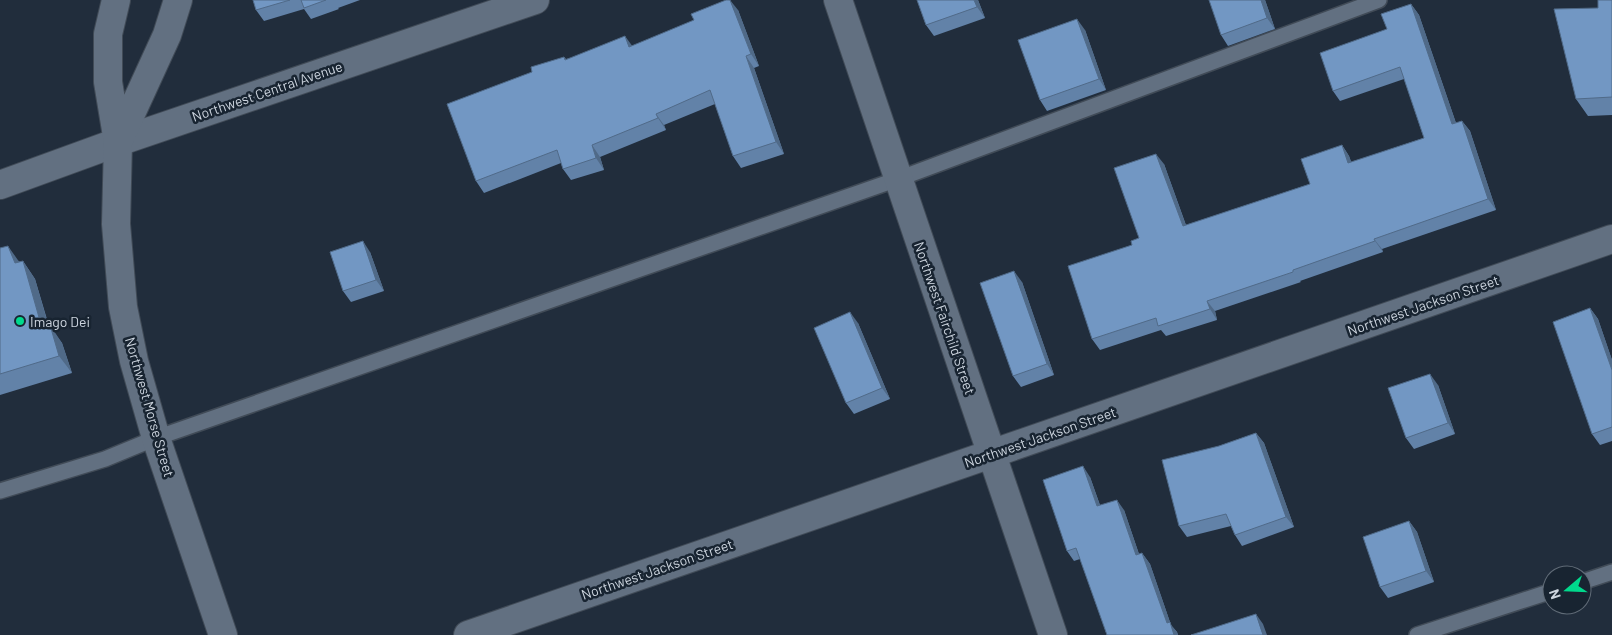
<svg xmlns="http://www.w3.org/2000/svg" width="1612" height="635" font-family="Barlow,sans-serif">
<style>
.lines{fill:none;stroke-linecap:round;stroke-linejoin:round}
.lane-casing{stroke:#414b57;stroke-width:18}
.street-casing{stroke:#414b57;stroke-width:30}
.secondary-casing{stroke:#414b57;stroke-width:30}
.lane{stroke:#627081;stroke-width:15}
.street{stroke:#627081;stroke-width:28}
.secondary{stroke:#627081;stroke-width:28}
.wall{fill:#6282a8}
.shaded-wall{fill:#506a88}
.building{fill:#7297c3;stroke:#506a88}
.poi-dot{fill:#00d98c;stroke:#182431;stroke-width:2}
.labels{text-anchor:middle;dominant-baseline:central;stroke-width:5;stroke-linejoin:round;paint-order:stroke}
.street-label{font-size:14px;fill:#cdd5df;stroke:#182431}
.poi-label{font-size:14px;fill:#cdd5df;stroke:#182431;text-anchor:start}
</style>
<rect width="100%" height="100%" fill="#212d3c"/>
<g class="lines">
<g class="lane-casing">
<path id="lane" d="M0 491 105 459 156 438 898 179 1379 0
M1582 582 1612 572
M1417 635 1552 591"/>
</g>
<g class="street-casing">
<path id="street" d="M838 0 1053 635
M0 185 118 142 535 0
M468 635 1612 239"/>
</g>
<g class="secondary-casing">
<path id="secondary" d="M116 0 108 34V82L118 142 116 224 123 307 134 361 156 438 223 635
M118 142 167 35 178 0"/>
</g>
<use href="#lane" class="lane"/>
<use href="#street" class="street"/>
<use href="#secondary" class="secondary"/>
</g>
<path class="wall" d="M253 0H360L338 8 339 9 311 19 304 9 264 21 256 10Z
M917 0H978L985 18 934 36 926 25Z
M1265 0 1275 29 1228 46 1221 35Z
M1612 0V115L1588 116 1576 99 1598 8Z
M1411 4 1419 15 1456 123 1462 121 1470 131 1496 210 1382 249 1383 252 1300 281 1301 282 1215 311 1217 320 1166 336 1161 330 1100 350 1092 339 1132 245 1139 238 1164 164 1186 225 1310 184 1342 145 1349 156 1351 162 1424 138 1404 79 1340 101 1333 91 1387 29Z
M738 10 759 66 754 68 784 154 741 168 733 156 715 104 664 125 666 130 600 157 604 170 571 180 563 169 561 163 484 193 476 181 564 57 566 59 632 46Z
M1085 30 1106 90 1047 111 1040 100Z
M0 248 20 262 23 261 35 279 49 326 62 343 72 373 0 395Z
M370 252 384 291 351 302 343 291Z
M1022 282 1054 375 1021 387 1013 376Z
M1590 308 1598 319 1612 360V441L1600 445 1592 434Z
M858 323 890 399 854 414 846 403Z
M1438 385 1455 434 1414 449 1406 438Z
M1256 433 1264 443 1294 527 1242 546 1235 535 1231 526 1187 537 1179 526 1219 446Z
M1090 477 1100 505 1124 510 1139 554 1142 553 1150 564 1171 625 1177 632 1178 635H1107L1080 559 1074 561 1067 551Z
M1409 521 1417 532 1434 582 1388 598 1380 587Z"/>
<path class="shaded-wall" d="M730 0 738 10 759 66 751 54Z
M974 0H978L985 18 977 7Z
M1261 0H1265L1275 29 1267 18Z
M1411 4 1419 15 1460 135 1452 124Z
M1077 19 1085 30 1106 90 1099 79Z
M625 36 633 47H629Z
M746 56 754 68 784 154 776 142Z
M656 114 664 125 666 130 658 118Z
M1462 121 1470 131 1496 210 1488 199Z
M592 145 600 157 604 170 596 158Z
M1342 145 1349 156 1356 174 1348 163Z
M1156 154 1164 164 1190 237 1183 226Z
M1374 239 1382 249 1383 252 1375 241Z
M363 241 370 252 384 291 376 280Z
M8 246 20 263H15Z
M23 261 35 279 54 345 42 328Z
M1014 271 1022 282 1054 375 1047 364Z
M1207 301 1215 311 1217 320 1210 309Z
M1590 308 1598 319 1612 360V370Z
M850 312 858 323 890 399 882 388Z
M50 325 62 343 72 373 59 356Z
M1430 374 1438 385 1455 434 1448 423Z
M1256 433 1264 443 1294 527 1286 517Z
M1083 466 1090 477 1104 517 1097 506Z
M1117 500 1124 510 1143 566 1136 555Z
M1409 521 1417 532 1434 582 1426 571Z
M1142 553 1150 564 1171 625 1177 632 1178 635H1174L1167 623Z
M1256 614 1263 624 1267 635H1263Z"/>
<path class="building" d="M253 0H290L256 10Z
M301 0H326L304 8Z
M726 0H730L751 54 746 56 776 142 733 156 710 90 656 114 658 118 592 145 596 158 563 169 557 150 476 181 447 104 532 72 531 67 564 57 565 60 625 36 629 47 694 20 691 14Z
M917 0H974L977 7 926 25Z
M1209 0H1261L1267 18 1221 35Z
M1598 0H1612V97L1576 99 1554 9 1598 8Z
M1411 4 1452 124 1462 121 1488 199 1374 239 1375 241 1293 270V272L1207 301 1210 309 1158 326 1156 318 1092 339 1068 266 1132 245 1131 241 1139 238 1114 168 1156 154 1183 226 1310 184 1301 159 1342 145 1348 163 1424 138 1400 67 1333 91 1320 53 1387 29 1381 14Z
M1077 19 1099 79 1040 100 1018 40Z
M363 241 376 280 343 291 330 252Z
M8 246 15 263 23 261 42 328 50 325 59 356 0 374V248Z
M1014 271 1047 364 1013 376 980 283Z
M1590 308 1612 370V427L1592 434 1553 322Z
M850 312 882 388 846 403 814 328Z
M1430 374 1448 423 1406 438 1388 388Z
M1256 433 1286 517 1235 535 1226 514 1179 526 1162 460 1219 446Z
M1083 466 1097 506 1117 500 1136 555 1142 553 1167 623 1170 622 1174 635H1107L1076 548 1067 551 1043 480Z
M1409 521 1426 571 1380 587 1363 537Z
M1256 614 1263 635H1191Z"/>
<circle class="poi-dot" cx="20" cy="321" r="5"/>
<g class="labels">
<g class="street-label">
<text transform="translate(267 91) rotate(-19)">Northwest Central Avenue</text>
<text transform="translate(1423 305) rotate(-19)">Northwest Jackson Street</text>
<text transform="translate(945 318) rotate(71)">Northwest Fairchild Street</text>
<text transform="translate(150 407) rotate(74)">Northwest Morse Street</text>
<text transform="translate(1040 437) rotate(-19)">Northwest Jackson Street</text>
<text transform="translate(657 569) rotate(-19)">Northwest Jackson Street</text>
</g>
<g class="poi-label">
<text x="30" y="321">Imago Dei</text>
</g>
</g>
<g transform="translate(1567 590) rotate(251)"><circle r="24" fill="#182431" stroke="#606b77"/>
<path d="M0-4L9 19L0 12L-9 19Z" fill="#00d98c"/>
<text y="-8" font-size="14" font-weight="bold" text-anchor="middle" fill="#cdd5df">N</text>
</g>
</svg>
